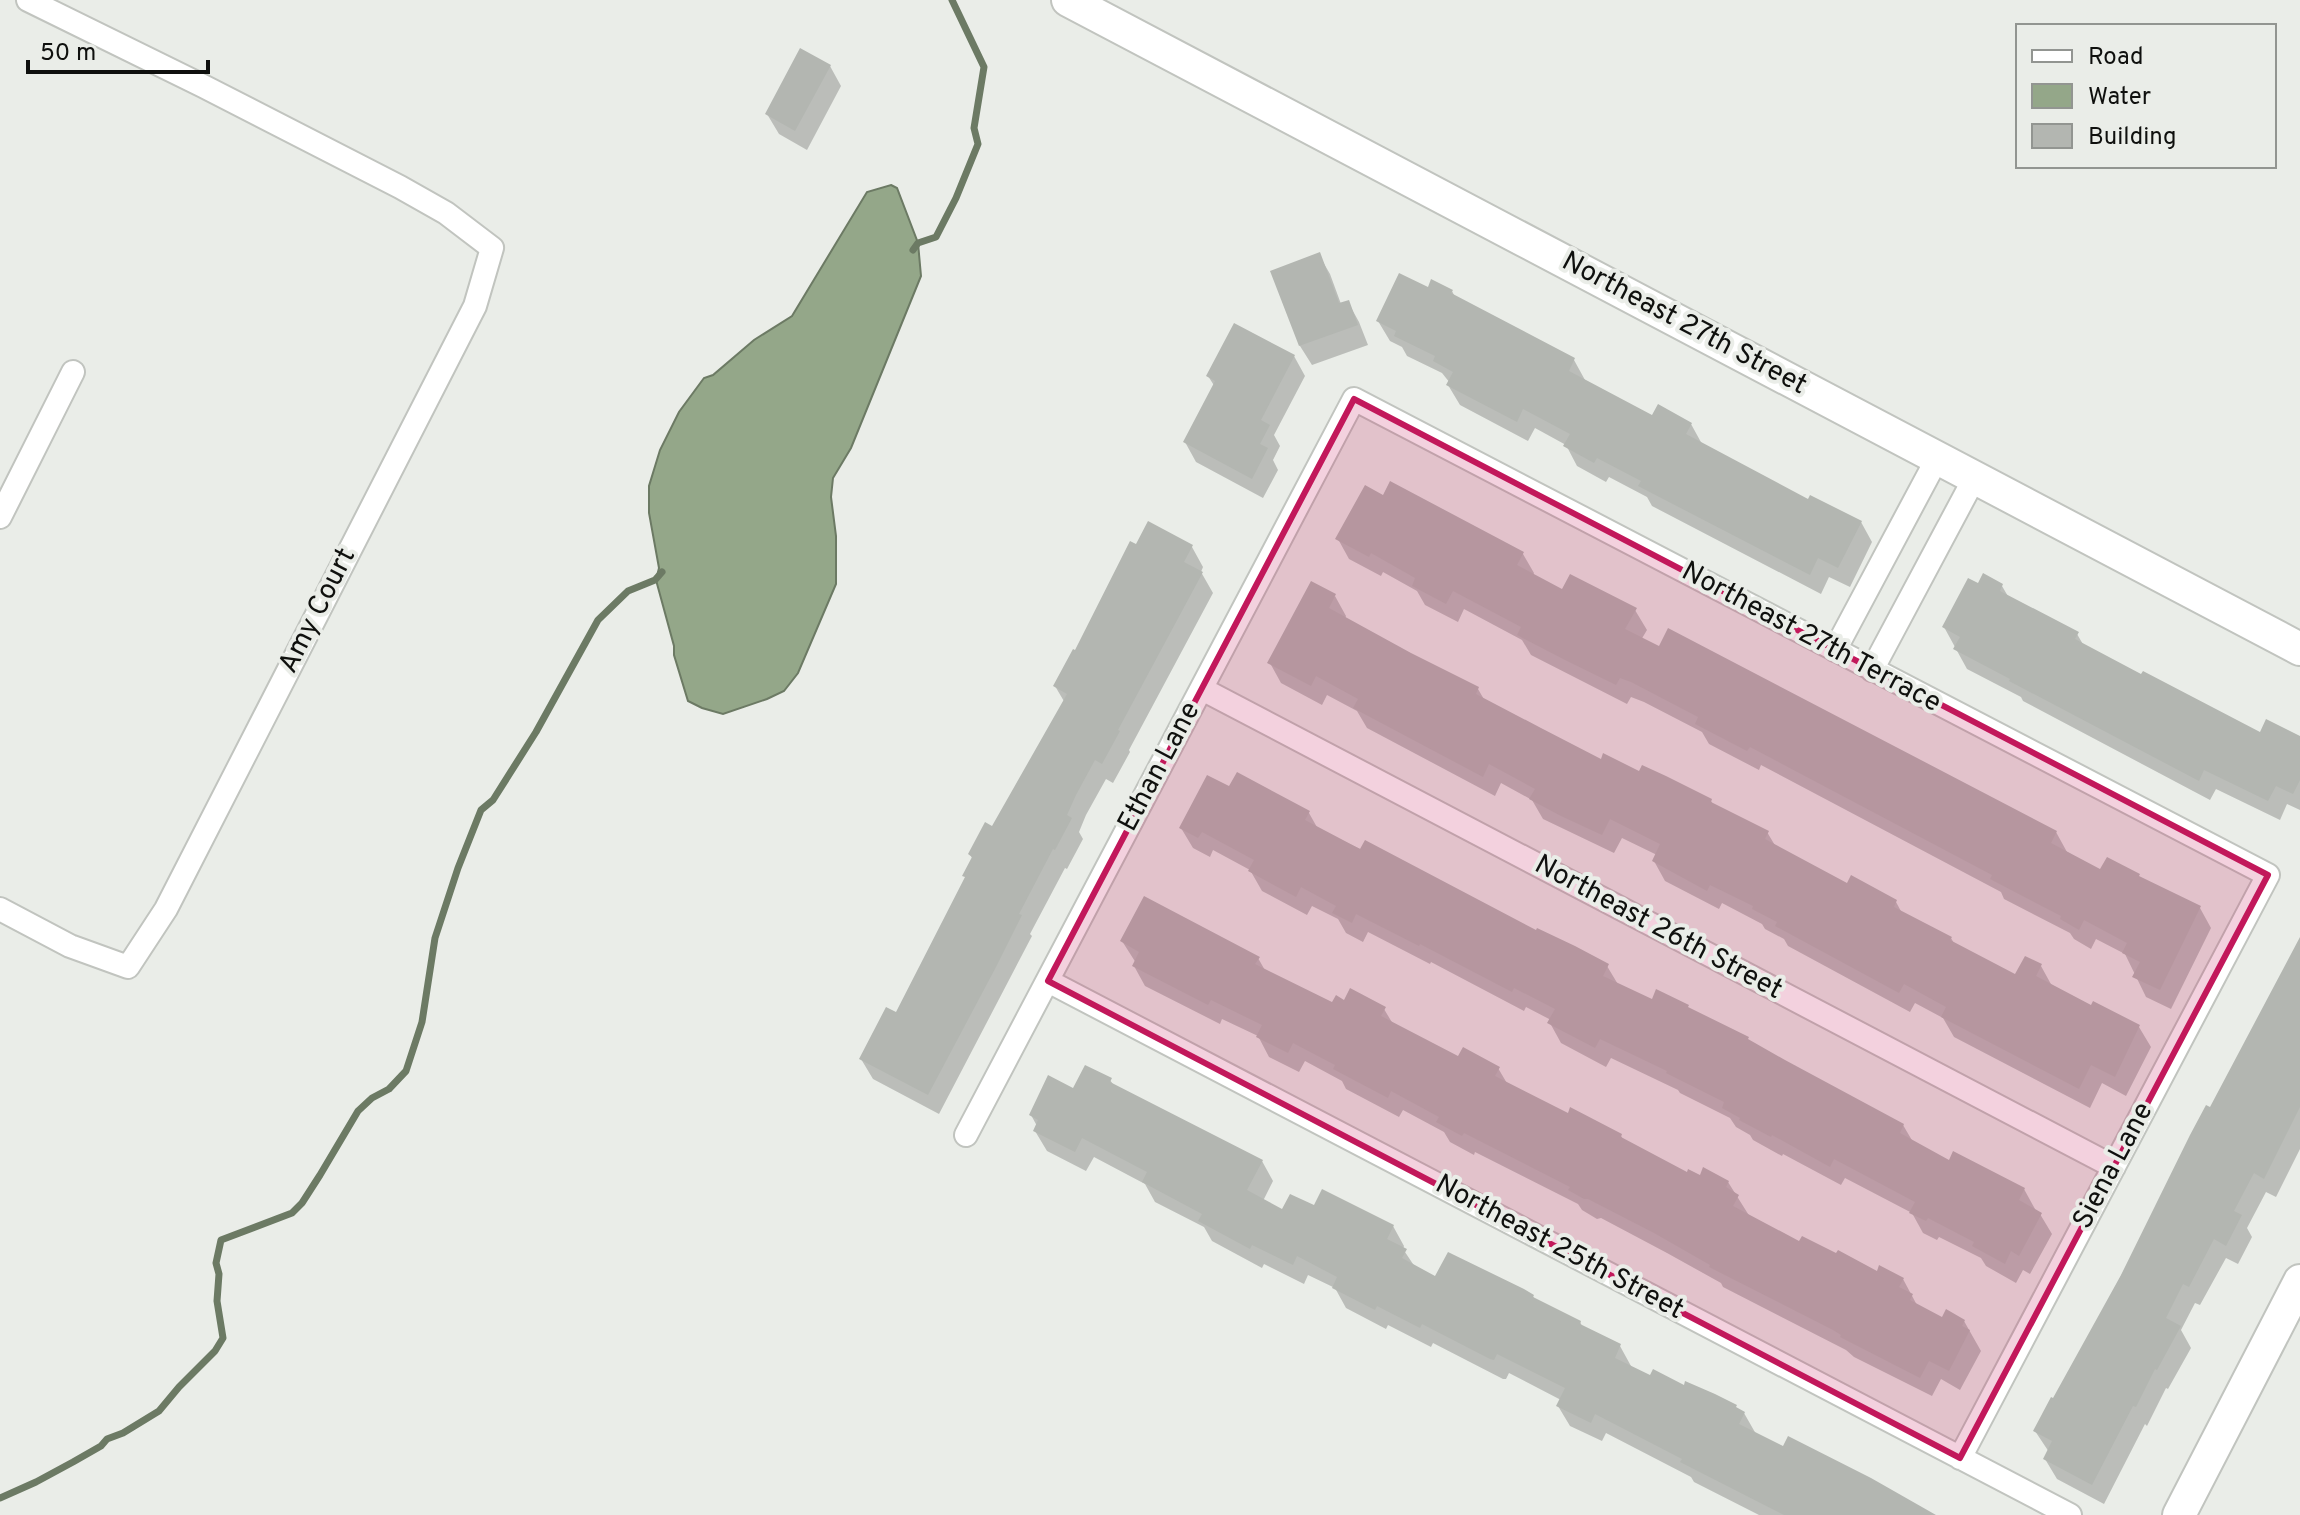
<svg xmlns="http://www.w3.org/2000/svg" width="2300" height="1515" font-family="Overpass,sans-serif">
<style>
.water{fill:#94a789;stroke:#6c7a64;stroke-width:2}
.shadow{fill:#0003}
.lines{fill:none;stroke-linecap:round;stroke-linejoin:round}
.stream{stroke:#6c7a64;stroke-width:7}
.building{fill:#b3b6b1}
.street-casing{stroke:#c1c4bf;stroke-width:26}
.secondary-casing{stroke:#c1c4bf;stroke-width:36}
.street{stroke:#fff;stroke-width:22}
.secondary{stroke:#fff;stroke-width:32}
.marked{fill:#c2185b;fill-opacity:0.2;stroke:#c2185b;stroke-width:6;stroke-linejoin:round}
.labels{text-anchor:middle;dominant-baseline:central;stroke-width:8;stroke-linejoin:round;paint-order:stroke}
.street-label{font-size:28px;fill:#0f100e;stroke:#eaede8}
</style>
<rect width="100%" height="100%" fill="#eaede8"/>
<path class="water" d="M891 185 897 188 918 243 921 276 851 448 833 478 831 497 836 536V584L798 673 784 691 767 699 723 714 702 708 688 701 674 655V646L656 580 659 568 649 513V486L660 450 679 412 704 378 713 375 754 340 792 316 867 192Z"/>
<path class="shadow" d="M830 66 841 86 807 150 779 134 767 114Z
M1319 255 1330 274 1341 304 1348 302 1359 322 1368 345 1312 365 1300 346 1272 272Z
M1429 289 1452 291 1455 297 1574 360 1585 380 1584 382 1653 418 1691 424 1702 444 1809 502 1861 522 1872 542 1850 587 1829 577 1821 594 1652 506 1647 497 1609 477 1606 482 1577 466 1566 445 1535 428 1528 441 1460 405 1448 385 1450 383 1442 373 1407 356 1402 347 1390 341 1378 321Z
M1294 356 1305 376 1274 435 1280 446 1273 460 1278 470 1263 498 1196 462 1185 442 1215 387 1208 376Z
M1338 539 1523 554 1534 573 1533 576 1563 592 1635 610 1647 630 1641 640 2056 832 2067 852 2101 872 2140 878 2200 908 2211 928 2171 1009 2146 997 2125 954 2096 939 2091 949 2074 939 2070 933 2004 899 2001 892 1761 765 1759 770 1709 744 1702 732 1644 702 1631 697 1627 704 1531 655 1522 640 1464 609 1458 622 1425 605 1417 591 1383 572 1381 576 1349 559Z
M1137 547H1192L1203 567 1201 572 1213 593 1129 750 1130 752 1113 783 1106 779 1086 815 1079 832 1083 839 1067 869 1065 868 1030 934 1032 936 939 1114 873 1079 861 1059 897 1015 966 879 973 860 970 854 993 829 1065 703 1055 686Z
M1979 586H2002L2009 598 2077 634 2084 646 2260 735 2300 738V810L2287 804 2280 820 2216 789 2210 800 2023 701 2021 697 1967 669 1944 627Z
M1335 596 1346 616 1345 619 1478 689 1485 701 1601 762 1640 773 1711 801 1714 806 1767 832 1776 847 1848 885 1896 902 1902 913 1951 938 1955 945 2016 977 2041 966 2052 986 2092 1008 2139 1027 2151 1047 2126 1096 2102 1083 2090 1108 1954 1037 1943 1018 1915 1003 1910 1012 1788 946 1784 939 1765 929 1762 924 1722 903 1719 909 1665 881 1654 861 1657 855 1622 838 1614 853 1543 819 1532 800 1501 783 1495 796 1367 728 1357 711 1327 695 1322 705 1281 683 1270 663Z
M1230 789 1309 813 1318 829 1607 966 1619 986 1653 1002 1689 1010 1903 1125 1913 1142 1950 1162 2024 1189 2035 1209 2034 1211 2040 1214 2052 1234 2030 1274 2023 1270 2016 1283 1986 1266 1981 1258 1939 1237 1937 1240 1923 1233 1912 1213 1845 1178 1841 1185 1783 1154 1782 1156 1753 1140 1750 1135 1736 1127 1730 1118 1680 1093 1678 1090 1611 1058 1606 1067 1561 1043 1550 1023 1551 1020 1526 1007 1524 1011 1431 962 1430 964 1368 932 1363 942 1346 933 1338 919 1312 906 1307 915 1262 891 1250 870 1213 850 1210 857 1193 848 1181 828Z
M1122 941 1258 958 1266 972 1333 1005 1345 1002 1384 1009 1393 1024 1459 1059 1498 1068 1508 1085 1568 1116 1621 1136 1624 1141 1688 1174 1728 1182 1750 1217 1800 1243 1877 1274 1903 1279 1918 1307 1943 1320 1964 1321 1981 1351 1960 1390 1941 1379 1932 1396 1854 1357 1846 1350 1723 1287 1721 1283 1667 1253 1601 1218 1597 1219 1582 1210 1578 1204 1475 1152 1474 1155 1450 1142 1444 1132 1403 1110 1399 1117 1346 1089 1342 1081 1305 1061 1299 1072 1269 1057 1258 1036 1222 1019 1220 1024 1145 986 1134 966 1136 963Z
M2300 958V1149L2276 1197 2266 1192 2247 1228 2252 1237 2238 1264 2226 1258 2200 1305 2195 1303 2181 1330 2191 1348 2168 1389 2166 1388 2147 1426 2145 1424 2104 1504 2057 1479 2045 1459 2049 1452 2035 1431 2054 1401 2210 1110Z
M1110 1080 1115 1087 1262 1161 1273 1181 1263 1201 1283 1212 1315 1208 1393 1226 1404 1246 1403 1249 1415 1267 1436 1279 1533 1296 1535 1301 1580 1322 1583 1328 1620 1346 1631 1366 1630 1368 1738 1411 1744 1413 1756 1434 1929 1515H1759L1694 1482 1691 1477 1606 1433 1602 1441 1570 1426 1558 1406 1561 1400 1509 1373 1506 1379H1503L1433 1343 1431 1347 1388 1325 1386 1329 1346 1308 1335 1288 1308 1275 1304 1284 1264 1264 1262 1268 1212 1241 1204 1227 1155 1202 1145 1184 1094 1157 1086 1171 1047 1151 1035 1131 1037 1126 1031 1115 1074 1091Z"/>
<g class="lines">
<path class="stream" d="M913 250 918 243 936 237 956 198 978 144 974 128 984 67 952 0
M0 1498 36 1482 73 1462 101 1446 107 1439 123 1433 159 1411 179 1387 215 1351 223 1338 217 1301 219 1274 216 1263 221 1240 292 1213 302 1203 320 1175 358 1111 372 1098 389 1089 406 1071 422 1022 435 938 458 868 481 810 493 800 536 732 598 620 628 591 655 580 662 572"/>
</g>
<path class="building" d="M800 48 831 65 795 131 765 114Z
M1320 252 1339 303 1349 300 1358 325 1299 346 1270 271Z
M1399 273 1428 287 1431 279 1453 290 1451 293 1575 358 1569 371 1652 415 1658 404 1692 423 1686 434 1808 499 1810 495 1862 521 1838 568 1818 558 1810 575 1638 486 1641 481 1597 458 1594 463 1563 446 1570 434 1523 409 1517 422 1446 385 1453 372 1433 361 1435 356 1394 336 1396 331 1376 321Z
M1234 323 1295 355 1261 420 1270 425 1260 444 1268 448 1252 479 1183 442 1215 381 1206 376Z
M1390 481 1524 552 1517 565 1562 589 1570 574 1637 608 1625 629 1659 646 1668 628 2057 831 2051 843 2100 869 2107 857 2140 874 2139 876 2201 906 2160 990 2132 977 2140 962 2122 953 2127 943 2084 920 2079 930 2060 919 2061 916 1990 879 1992 875 1750 747 1747 751 1695 724 1698 717 1631 682 1620 678 1616 685 1567 661 1517 635 1521 627 1453 591 1446 604 1412 586 1415 578 1371 553 1369 557 1335 539 1365 485 1383 495Z
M1148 521 1193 545 1184 562 1203 572 1118 730 1120 731 1102 764 1095 760 1076 795 1067 815 1072 818 1055 850 1053 849 1019 914 1022 915 996 967 928 1095 859 1059 886 1007 896 1012 965 877 962 876 972 857 968 854 985 822 992 826 1067 694 1053 686 1073 649 1075 650 1130 541 1136 544Z
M1983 573 2003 584 2000 591 2079 632 2075 639 2141 674 2143 671 2260 732 2266 719 2300 736V780L2293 794 2276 786 2268 801 2204 770 2199 781 2009 681 2010 679 1953 649 1960 637 1942 627 1968 578 1978 583Z
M1311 581 1336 594 1329 608 1411 653 1479 687 1476 694 1541 728 1601 759 1603 753 1639 771 1642 765 1666 776 1712 799 1711 802 1769 831 1765 839 1847 883 1851 875 1897 900 1894 907 1952 937 1950 940 2015 974 2025 956 2042 964 2036 976 2091 1005 2093 1001 2140 1025 2115 1077 2091 1065 2079 1089 1941 1017 1946 1007 1904 984 1899 993 1775 926 1777 922 1752 909 1753 906 1710 885 1707 891 1652 861 1660 844 1610 819 1602 835 1561 816 1529 799 1535 789 1489 764 1483 777 1353 708 1358 699 1316 676 1311 686 1267 663Z
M1237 772 1310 811 1305 820 1360 849 1365 840 1536 930 1537 928 1575 946 1609 964 1603 976 1652 999 1656 989 1689 1005 1688 1007 1749 1037 1748 1039 1785 1060 1904 1124 1900 1133 1949 1160 1953 1151 2025 1188 2019 1200 2042 1213 2019 1256 2011 1251 2005 1264 1972 1246 1974 1242 1928 1218 1926 1221 1909 1213 1915 1202 1834 1159 1830 1167 1772 1135 1771 1137 1739 1120 1740 1118 1722 1108 1724 1102 1666 1073 1667 1071 1600 1039 1595 1048 1547 1023 1555 1009 1514 988 1512 992 1420 944 1419 946 1356 914 1352 923 1332 913 1336 906 1301 887 1296 897 1248 871 1254 860 1202 832 1198 838 1179 828 1207 775 1229 786Z
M1144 896 1260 957 1255 964 1332 1002 1336 995 1344 1000 1350 988 1386 1007 1381 1016 1458 1056 1463 1047 1500 1067 1495 1076 1568 1113 1570 1107 1622 1134 1621 1137 1687 1172 1688 1169 1700 1175 1703 1167 1729 1181 1726 1187 1739 1195 1733 1206 1799 1241 1802 1236 1836 1253 1838 1250 1877 1271 1879 1265 1904 1278 1899 1287 1913 1294 1910 1300 1942 1317 1946 1309 1965 1320 1962 1326 1970 1330 1949 1371 1929 1361 1920 1378 1840 1337 1841 1335 1833 1330 1709 1267 1710 1265 1654 1233 1588 1199H1584L1568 1190 1570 1187 1464 1133 1462 1136 1436 1122 1439 1117 1391 1091 1388 1098 1333 1069 1335 1065 1293 1043 1288 1053 1256 1037 1262 1025 1211 1000 1208 1005 1132 966 1139 952 1120 941Z
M2300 937V1107L2264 1179 2254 1173 2234 1211 2242 1215 2226 1246 2214 1239 2189 1287 2183 1284 2166 1318 2181 1326 2157 1370 2155 1369 2136 1407 2133 1406 2092 1485 2043 1459 2052 1441 2033 1431 2051 1397 2053 1398 2121 1275 2190 1135 2206 1105 2210 1107Z
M1085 1065 1112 1078 1110 1082 1263 1160 1247 1190 1282 1209 1290 1194 1314 1205 1322 1189 1394 1225 1387 1239 1407 1249 1402 1258 1435 1276 1448 1252 1524 1289 1534 1295 1533 1297 1581 1321 1580 1324 1621 1344 1615 1358 1650 1375 1653 1369 1684 1385 1685 1381 1715 1394 1737 1405 1736 1407 1745 1412 1739 1424 1783 1446 1788 1436 1871 1478 1936 1515H1784L1680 1462 1682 1459 1595 1414 1591 1423 1556 1406 1565 1388 1497 1354 1494 1360 1490 1359 1422 1324 1420 1328 1377 1306 1375 1310 1332 1288 1337 1277 1297 1256 1293 1265 1252 1245 1250 1249 1198 1221 1202 1214 1142 1182 1147 1172 1082 1138 1075 1152 1033 1131 1038 1120 1029 1115 1048 1075 1073 1088Z"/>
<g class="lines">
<g class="street-casing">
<path id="street" d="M0 517 73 372
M1835 650 1938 457
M1872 670 1975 477
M1202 689 2114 1167
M0 909 70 946 128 967 166 909 475 306 492 248 446 213 400 187 203 86 28 0
M1048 981 2070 1515
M966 1135 1354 399 2268 875 1960 1458"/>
</g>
<g class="secondary-casing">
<path id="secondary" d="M1068 0 2300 649
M2179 1515 2300 1281"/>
</g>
<use href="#street" class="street"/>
<use href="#secondary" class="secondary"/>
</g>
<path class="marked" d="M1354 399 2268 875 1960 1458 1048 981Z"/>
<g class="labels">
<g class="street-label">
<text transform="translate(1684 324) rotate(28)">Northeast 27th Street</text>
<text transform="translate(318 611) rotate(-63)">Amy Court</text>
<text transform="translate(1811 638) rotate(28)">Northeast 27th Terrace</text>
<text transform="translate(1160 767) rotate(-62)">Ethan Lane</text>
<text transform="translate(1658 928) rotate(28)">Northeast 26th Street</text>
<text transform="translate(2114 1166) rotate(-62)">Siena Lane</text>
<text transform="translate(1559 1248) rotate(28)">Northeast 25th Street</text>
</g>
</g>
<rect x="2016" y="24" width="260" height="144" fill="#eaede8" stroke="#929591" stroke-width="2"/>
<rect x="2032" y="50" width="40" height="12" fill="#ffffff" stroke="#929591" stroke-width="2"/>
<text x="2088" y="64" font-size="24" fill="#0f100e">Road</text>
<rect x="2032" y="84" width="40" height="24" fill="#94a789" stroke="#929591" stroke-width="2"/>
<text x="2088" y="104" font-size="24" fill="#0f100e">Water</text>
<rect x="2032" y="124" width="40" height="24" fill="#b3b6b1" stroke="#929591" stroke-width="2"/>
<text x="2088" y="144" font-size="24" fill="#0f100e">Building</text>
<path d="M28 60v12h180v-12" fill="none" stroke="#0f100e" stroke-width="4"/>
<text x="40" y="60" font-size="24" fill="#0f100e" stroke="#eaede8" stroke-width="6" paint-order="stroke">50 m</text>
</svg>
